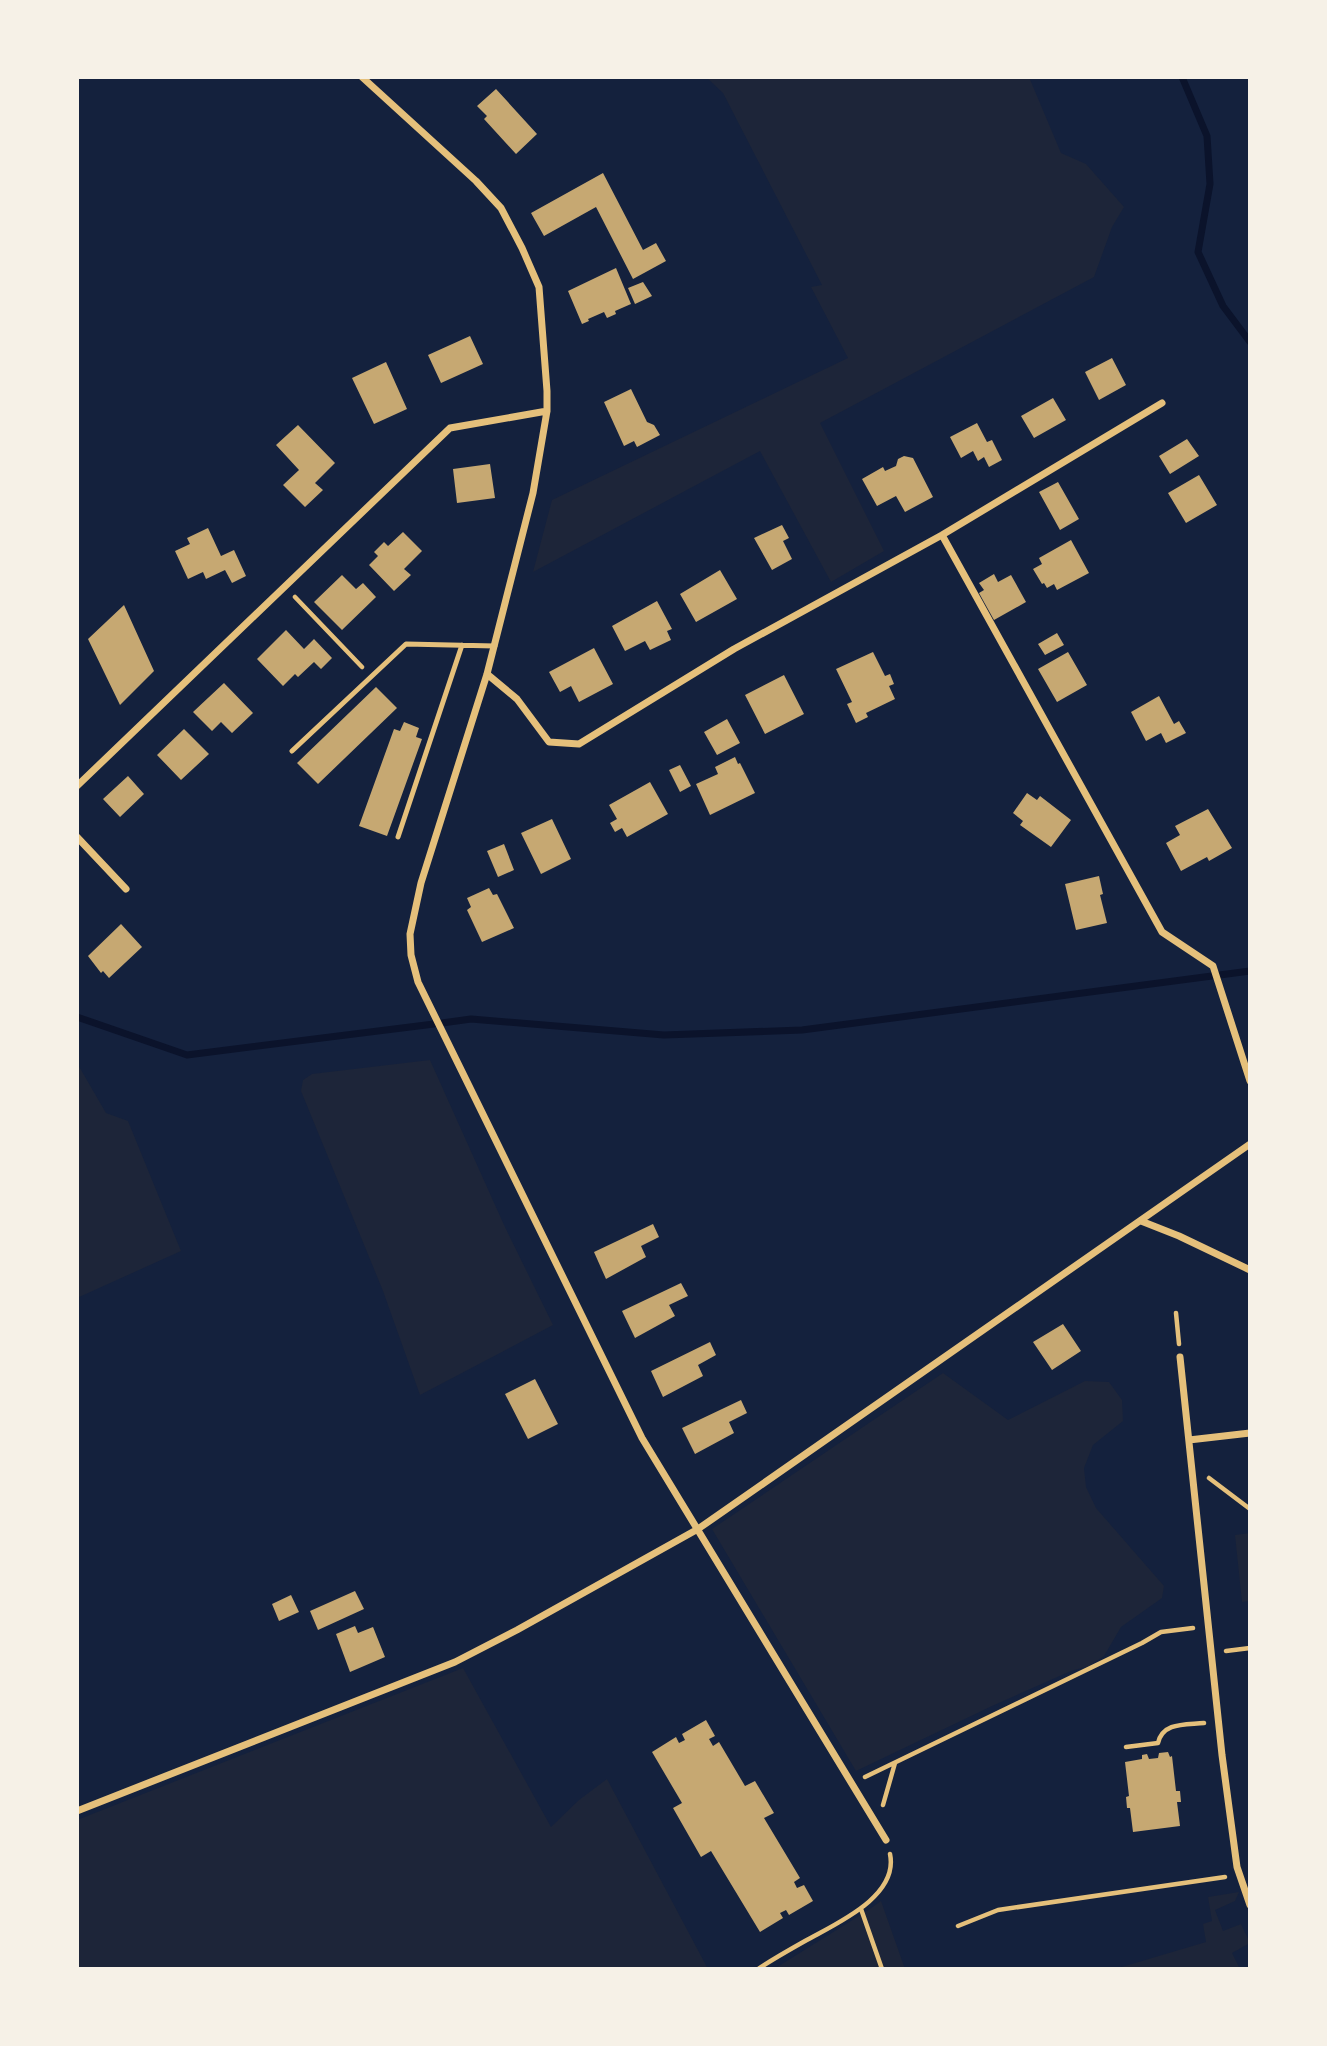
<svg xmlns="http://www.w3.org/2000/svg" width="1327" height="2046" font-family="'Alegreya Sans',sans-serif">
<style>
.green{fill:#1d2539}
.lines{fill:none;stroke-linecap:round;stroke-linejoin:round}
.stream{stroke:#0b132b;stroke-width:7}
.building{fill:#c6a872}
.path{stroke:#e5c07b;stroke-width:4.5}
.service{stroke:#e5c07b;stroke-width:5}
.minor{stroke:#e5c07b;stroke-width:7}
</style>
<rect width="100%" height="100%" fill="#14213d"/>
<path class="green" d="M706 77H1029L1061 153 1086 164 1124 207 1112 227 1094 277 820 423 884 551 831 582 760 451 533 572 552 500 848 358 811 287 822 285 723 93Z
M430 1060 504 1225 553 1325 420 1395 383 1291 301 1091 303 1080 312 1074Z
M77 1063 106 1113 128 1121 181 1251 77 1298Z
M943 1373 1008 1420 1085 1381 1109 1382 1122 1400 1123 1421 1093 1445 1084 1468 1086 1487 1096 1508 1164 1586 1162 1598 1121 1627 1104 1656 1089 1666 1071 1671 992 1706 856 1771 712 1529Z
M1250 1533V1601L1242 1602 1235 1535Z
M463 1668 551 1827 579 1800 607 1779 708 1969H77V1820Z
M1239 1892 1235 1901 1215 1910 1223 1931 1241 1924 1250 1943 1232 1953 1240 1969H1115L1206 1942 1203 1924 1212 1921 1208 1897Z
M881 1901 905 1969H774L867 1911Z"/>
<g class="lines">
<path class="stream" d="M1182 77 1207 136 1210 184 1198 252 1223 306 1250 342
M77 1017 187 1055 434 1024
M442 1023 471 1019 664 1035 802 1030 1250 971"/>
</g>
<path class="building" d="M496 89 537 134 516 154 484 119 487 116 477 106Z
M603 173 643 250 656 243 666 261 633 279 596 207 544 236 531 213Z
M616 268 631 304 615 311 616 314 607 318 604 312 588 319 589 321 582 324 568 291Z
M643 282 652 296 635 304 628 288Z
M470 336 483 364 441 383 428 355Z
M1112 358 1126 385 1099 400 1085 372Z
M386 362 407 409 374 424 352 378Z
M631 389 647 422 654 425 660 435 637 447 634 441 624 446 604 402Z
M1053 398 1066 420 1034 438 1021 416Z
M977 423 987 442 992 440 1002 460 989 467 984 457 978 461 973 451 961 458 950 437Z
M298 425 335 463 315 483 323 490 305 507 283 485 299 470 276 445Z
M1187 439 1199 456 1170 474 1159 456Z
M904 456 913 458 933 497 905 512 896 496 877 506 862 479 883 467 885 471 896 466 898 459Z
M490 464 495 498 457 503 453 469Z
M1199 475 1217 505 1186 523 1168 493Z
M1058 482 1079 519 1060 530 1039 492Z
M782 525 789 538 783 541 792 559 772 570 754 538Z
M208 528 221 556 234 550 246 576 232 583 225 570 206 579 203 572 188 579 175 551 190 544 187 538Z
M403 532 422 551 404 569 411 575 394 591 369 565 378 556 374 552 384 542 388 546Z
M1071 540 1089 573 1057 590 1054 584 1047 588 1044 583 1042 584 1033 569 1042 564 1039 558Z
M720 570 737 599 696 622 680 594Z
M994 574 998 582 1011 575 1026 602 994 620 979 593 984 590 979 583Z
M342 575 356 589 363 583 376 597 342 630 314 602Z
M657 601 672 629 667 631 671 640 650 650 645 641 625 651 612 626Z
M124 605 154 671 120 705 88 639Z
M286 630 304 649 314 639 332 658 321 669 314 662 298 677 295 674 283 686 257 659Z
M1057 633 1064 645 1045 655 1038 644Z
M594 648 613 684 579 702 571 686 560 692 549 672Z
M873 652 885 676 890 674 894 684 889 686 895 699 866 713 868 717 856 723 847 704 852 702 836 669Z
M1068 652 1087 685 1057 702 1038 669Z
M784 675 804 714 765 734 745 695Z
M224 683 253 713 232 733 221 722 212 731 193 712Z
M376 687 397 708 318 784 297 763Z
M1159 696 1174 724 1179 721 1186 733 1166 743 1161 733 1146 741 1131 712Z
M727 719 740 743 717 755 704 732Z
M404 722 419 728 416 737 422 739 387 836 359 826 394 729 400 731Z
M184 729 209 754 181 780 157 755Z
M735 757 738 764 740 763 755 793 710 815 696 784 718 774 715 767Z
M680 765 691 786 680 792 669 770Z
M128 776 144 794 120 817 103 799Z
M650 782 668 814 627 837 622 828 615 832 610 823 617 819 609 805Z
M1027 793 1037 800 1040 796 1071 820 1051 847 1020 825 1023 821 1013 813Z
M1208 809 1232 848 1209 861 1207 857 1181 871 1166 843 1180 835 1175 826Z
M552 819 571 859 541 874 521 833Z
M504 844 514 870 498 877 487 851Z
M1099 876 1103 894 1100 895 1107 923 1076 930 1065 884Z
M489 888 493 895 497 894 514 928 482 942 467 910 471 907 467 898Z
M121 924 142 947 109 978 103 971 101 973 88 956Z
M653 1224 659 1237 641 1246 646 1257 606 1279 594 1252Z
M681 1283 688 1296 669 1305 675 1316 635 1338 622 1311Z
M1063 1324 1081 1351 1052 1370 1033 1342Z
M710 1342 716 1355 698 1365 703 1376 663 1397 651 1371Z
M535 1379 558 1424 528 1439 505 1394Z
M741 1400 747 1413 729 1422 734 1433 695 1454 682 1428Z
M355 1591 364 1609 318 1630 310 1611Z
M291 1595 299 1612 279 1621 272 1604Z
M355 1626 358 1633 373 1627 385 1657 350 1672 336 1634Z
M706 1720 715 1736 709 1739 713 1746 719 1742 745 1786 755 1781 774 1813 764 1818 800 1878 794 1882 797 1888 804 1885 813 1901 789 1915 786 1910 780 1913 783 1918 760 1932 711 1851 701 1857 673 1808 682 1803 652 1752 676 1737 679 1743 685 1740 682 1734Z
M1168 1752 1170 1757 1172 1756 1176 1791H1180L1181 1802H1177L1180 1826 1133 1832 1130 1808H1127L1126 1797 1129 1796 1125 1762 1142 1759V1755L1147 1754 1149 1759 1158 1758 1159 1753Z"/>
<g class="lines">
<path class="path" d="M295 597 362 667
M1176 1313 1179 1344
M1209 1478 1250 1509
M1226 1651 1250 1648
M1126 1747 1158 1743C1163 1722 1185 1725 1204 1723
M865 1777 1142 1643 1161 1632 1193 1628
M883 1805 895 1763
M861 1909 882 1969
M958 1926 998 1910 1225 1877
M758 1969C773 1959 789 1950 805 1941 835 1924 899 1897 890 1854"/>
<path class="service" d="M292 751 406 644 495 646
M398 837 462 645"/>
<path class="minor" d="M362 77 476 181 501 208 522 248 539 287 547 391V411L533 493 487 674 421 883 410 934 411 955 418 982 642 1438 886 1840
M942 535 1162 932 1213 966 1250 1081
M487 674 517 699 549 742 579 744 734 649 942 535 1162 403
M77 786 450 428 547 411
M77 837 126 889
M1141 1221 1179 1236 1250 1270
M1180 1357 1222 1755 1237 1867 1250 1905
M1189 1440 1250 1433
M77 1811 455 1662 517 1630 698 1529 1250 1144"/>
</g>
<rect width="1327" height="2046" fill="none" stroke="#f6f1e7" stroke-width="158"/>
</svg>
